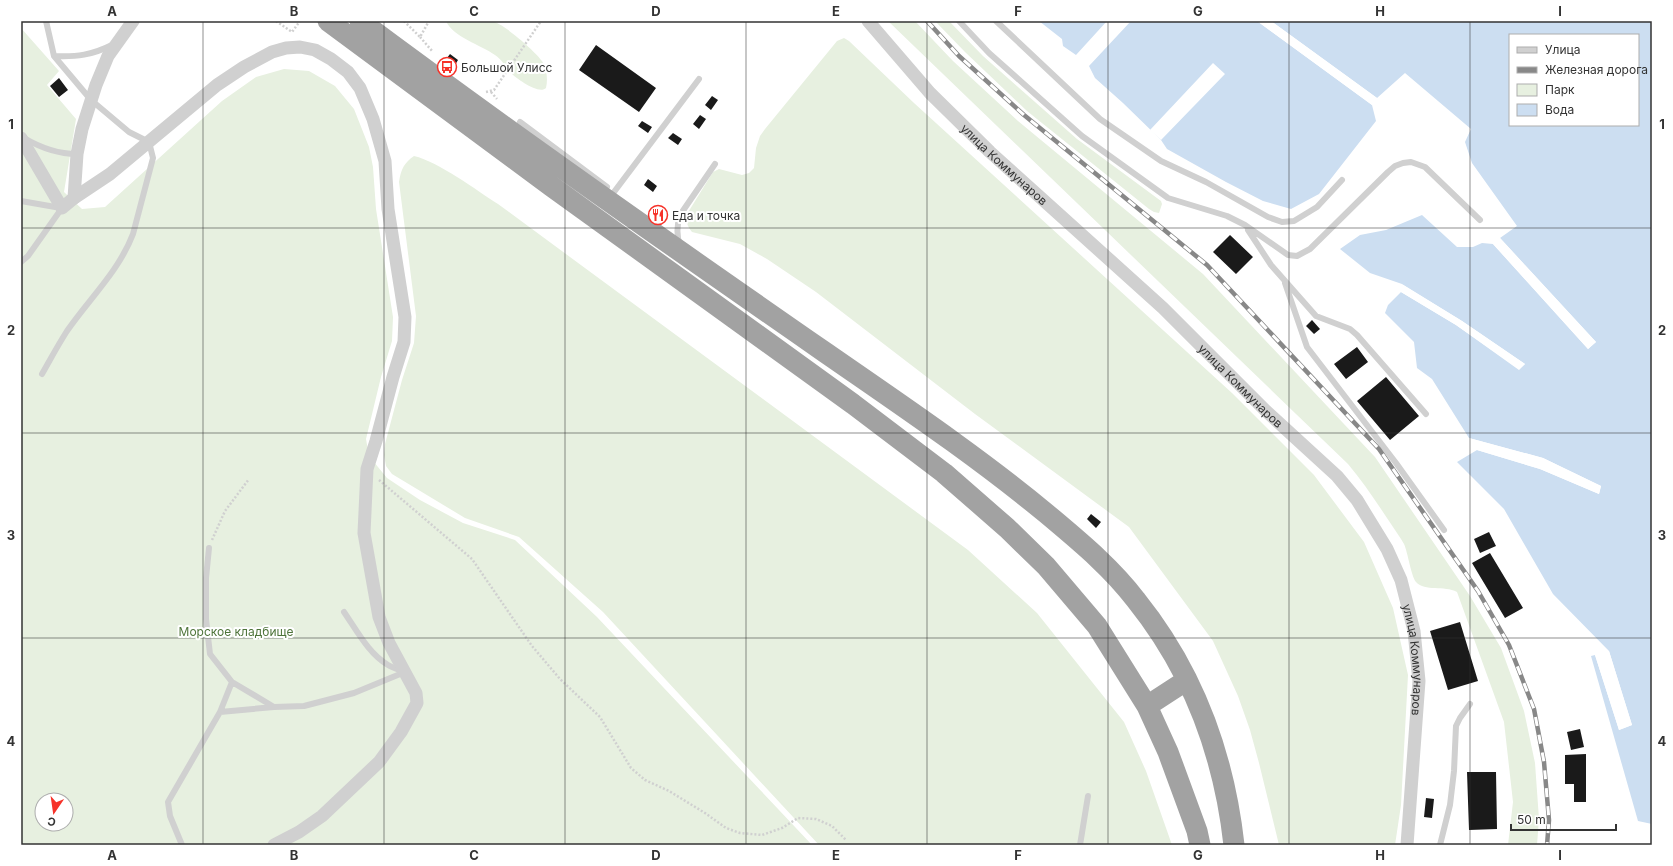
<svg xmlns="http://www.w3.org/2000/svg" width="1673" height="866" font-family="Inter,sans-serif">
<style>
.green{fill:#e7f0e0;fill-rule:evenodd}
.water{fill:#ccdef1;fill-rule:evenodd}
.pier{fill:#fff}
.building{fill:#1a1a1a}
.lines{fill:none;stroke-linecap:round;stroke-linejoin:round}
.path{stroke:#d0d0d0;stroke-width:2.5;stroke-dasharray:2 2;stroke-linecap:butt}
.service{stroke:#d0d0d0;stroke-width:6}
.minor{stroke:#d0d0d0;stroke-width:13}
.trunk{stroke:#a2a2a2;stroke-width:21}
.rail-casing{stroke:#888;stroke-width:4.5}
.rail{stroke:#fff;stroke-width:3;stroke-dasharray:9;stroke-linecap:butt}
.grid{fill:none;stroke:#333;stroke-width:1;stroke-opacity:0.55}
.labels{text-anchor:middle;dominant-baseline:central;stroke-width:4;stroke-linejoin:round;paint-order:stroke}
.poi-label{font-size:12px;fill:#333;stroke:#fff;text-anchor:start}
.street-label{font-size:12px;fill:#333;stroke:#fff}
.park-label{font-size:12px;fill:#4e743a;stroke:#fff}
.neatline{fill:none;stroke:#333;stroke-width:1.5}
.grid-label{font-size:13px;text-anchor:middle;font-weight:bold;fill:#333}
</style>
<rect width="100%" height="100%" fill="#fff"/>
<path class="green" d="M446 21C461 21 478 19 492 21 503 23 536 52 542 61 547 69 548 79 546 88 539 95 517 79 511 73 506 67 502 60 495 55 481 45 453 37 446 21Z
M888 21H915L953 61 1018 121 1203 274 1375 457 1470 596 1501 648 1524 711 1535 763 1539 819 1537 845H1508L1513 802 1504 722 1457 592C1444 585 1425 592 1416 582 1411 576 1408 553 1404 544 1400 537 1395 530 1391 524 1377 503 1364 483 1348 464Z
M935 21H949L983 56 1077 139 1161 201 1162 204 1159 213 1154 212 1149 209 1027 111 965 52Z
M21 28 59 71 47 85 76 119 64 192 82 209 105 207 222 101 256 77 284 69 309 71 335 86 354 109 369 147 373 167 376 209 393 317 392 341 381 377 366 439 369 456 387 478 420 500 463 523 515 540 597 617 812 845H21ZM42 800H66V824H42Z
M844 38 849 41 914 103 1232 393 1314 475 1364 542 1393 608 1408 675 1401 805 1395 845H1279L1259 763 1250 730 1238 696 1213 641 1129 527 975 414 816 292 767 259 740 244 692 232C687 226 686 222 687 214L713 172 719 169 742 175 749 173 754 168 756 148 760 136 765 129 837 41Z
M414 156C439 162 476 190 498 204L968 550 1037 613 1124 722 1146 771 1172 845H819L603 612 519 537 465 518 392 474 386 466 384 455 385 444 402 380 414 343 416 316 399 182C401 169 404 163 414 156Z"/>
<path class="water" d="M1039 21H1107L1076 55 1063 46 1062 39Z
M1131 21H1257L1372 105 1376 121 1319 194 1291 209 1263 201 1226 182 1167 149 1161 140 1123 103 1095 78 1089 66Z
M1271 21H1652V824L1638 821 1591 656 1595 655 1619 730 1632 725 1609 651 1553 594 1504 509 1457 462 1477 450 1540 469 1599 494 1601 486 1543 458 1469 438 1432 379 1417 368 1414 342 1385 313 1388 305 1401 292 1456 325 1519 369 1525 364 1462 321 1402 284 1370 273 1340 249 1360 235 1386 230 1422 215 1457 247H1473L1482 243 1493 244 1588 349 1596 342 1500 238 1517 226 1472 163 1465 142 1471 129 1405 73 1377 98ZM1510 35H1638V125H1510Z"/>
<path class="pier" d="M1257 21H1260L1373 103 1372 105Z
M1269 21H1271L1377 98 1376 100Z
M1213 63 1225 74 1161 140 1150 130Z
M1500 238 1596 342 1588 349 1493 244 1494 243 1589 346 1593 342 1499 239Z
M1403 285 1462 321 1525 364 1519 370 1456 325 1401 292V290L1457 323 1519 367 1522 364 1461 322 1402 287Z
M1469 438 1543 458 1601 486 1599 494 1540 469 1477 450 1476 448 1540 467 1598 491 1599 487 1542 460 1470 440Z
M1607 651H1609L1632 725 1619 730 1595 655H1597L1620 727 1630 724Z"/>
<path class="building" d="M596 45 656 88 639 112 579 70Z
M450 54 458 60 455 65 447 58Z
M59 78 68 90 59 97 50 86Z
M712 96 718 100 711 110 705 105Z
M700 115 706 119 699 129 693 124Z
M642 121 652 127 648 133 638 126Z
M673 133 682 139 678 145 668 138Z
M648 179 657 186 653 192 644 185Z
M655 207 667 215 661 223 650 215Z
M1230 235 1253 257 1236 274 1213 252Z
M1312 320 1320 329 1314 334 1306 326Z
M1357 347 1368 362 1346 379 1334 364Z
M1386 377 1419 416 1390 440 1357 401Z
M1091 514 1101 522 1096 528 1087 519Z
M1489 532 1496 546 1480 553 1474 539Z
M1490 553 1523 608 1505 618 1472 563Z
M1460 622 1478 681 1448 690 1430 631Z
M1580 729 1584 747 1571 750 1567 732Z
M1586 754V802H1574V784H1565V755Z
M1467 772H1496L1497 829 1469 830Z
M1426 798 1434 799 1432 818 1424 817Z"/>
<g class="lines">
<path class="path" d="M276 21 292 32 300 21
M404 21 420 37 429 21
M420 37 433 52
M486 92 494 90 541 21
M491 92 497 99
M379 480 472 559 532 646 560 679 600 717 631 768 645 780 669 791 705 813 726 828 740 833 762 835 782 828 798 818 816 819 832 826 846 840
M212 540 225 511 249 479"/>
<path class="service" d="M959 21 989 53 1082 136 1168 198 1227 216 1245 225 1288 255 1297 256 1310 249 1388 172 1395 166 1403 163 1411 162 1425 167 1480 220
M996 21 1100 119 1161 161 1206 182 1268 217 1282 222 1294 221 1317 207 1342 180
M54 56C77 57 92 55 112 45
M520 122 607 187
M24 138C41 148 57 154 77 154
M614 192 699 79
M21 201 61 208
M1248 230 1271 265 1316 316 1350 329 1357 335 1426 414
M680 245C676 235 677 225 680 215L715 164
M21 262 28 256 62 208
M1285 283 1307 347 1396 463 1444 530
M42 374C50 360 58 345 67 331 89 299 119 271 133 234L153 158 149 142 129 132 91 100 54 56 46 21
M209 548 206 578V619L210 654 232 682 274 707 304 706 354 693 405 672C400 670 393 668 388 665 369 654 357 631 344 612
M220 712 232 682
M182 845 170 816 168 802 220 712 274 707
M1080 845 1088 796
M1440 845 1450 805 1454 771 1456 726 1460 718 1470 704"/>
<g class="minor">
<path id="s1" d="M868 21 930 93 990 152 1163 308 1266 411 1337 476 1357 500 1387 549 1401 580 1414 631 1419 681 1407 845"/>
<path d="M21 138 62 208 74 198 110 174 217 85 244 67 272 52 286 48 300 47 315 50 331 59 348 72 360 88 373 119 385 161 388 209 405 317 404 342 393 377 376 441 367 469 364 533 379 617 389 643 416 693 417 703 401 732 379 762 322 816 299 832 274 845"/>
<path d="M74 198 77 154 82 129 96 85 108 56 133 21"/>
</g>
<path class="trunk" d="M328 21 551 186 853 404 944 473 1007 528 1046 566 1097 626 1147 706 1168 752 1197 831 1200 845
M360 21C513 135 669 244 826 353 901 405 977 456 1047 514 1079 541 1111 567 1136 600 1193 671 1224 755 1234 845
M1147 706 1187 680"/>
<g class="rail-casing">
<path id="rail" d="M927 21 959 56 1024 115 1207 265 1379 449 1478 591 1509 645 1534 709 1544 762 1549 820 1547 845"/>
</g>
<use href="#rail" class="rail"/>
</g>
<path class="grid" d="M203 21V845M384 21V845M565 21V845M746 21V845M927 21V845M1108 21V845M1289 21V845M1470 21V845M21 228H1652M21 433H1652M21 638H1652"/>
<defs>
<g id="bus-ring" transform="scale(1)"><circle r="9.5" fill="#fff" stroke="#f63229" stroke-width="1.5"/><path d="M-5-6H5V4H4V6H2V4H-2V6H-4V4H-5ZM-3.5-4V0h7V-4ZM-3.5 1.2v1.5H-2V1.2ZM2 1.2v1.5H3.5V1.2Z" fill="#f63229"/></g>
<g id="restaurant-ring" transform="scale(1)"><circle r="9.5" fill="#fff" stroke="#f63229" stroke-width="1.5"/><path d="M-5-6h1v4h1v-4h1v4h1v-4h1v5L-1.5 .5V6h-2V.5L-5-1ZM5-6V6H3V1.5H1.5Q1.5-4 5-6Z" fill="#f63229"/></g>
</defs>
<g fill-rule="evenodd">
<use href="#bus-ring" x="447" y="67"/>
<use href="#restaurant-ring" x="658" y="215"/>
</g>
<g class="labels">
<g class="poi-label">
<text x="461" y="67">Большой Улисс</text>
<text x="672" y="215">Еда и точка</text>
</g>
<g class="street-label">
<text stroke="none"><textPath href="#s1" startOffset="198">улица Коммунаров</textPath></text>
<text stroke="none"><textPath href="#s1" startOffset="522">улица Коммунаров</textPath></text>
<text stroke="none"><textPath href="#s1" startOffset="858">улица Коммунаров</textPath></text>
</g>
<g class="park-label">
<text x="236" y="631">Морское кладбище</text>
</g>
</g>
<rect width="1673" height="866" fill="none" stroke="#ffffff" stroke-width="44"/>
<rect x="1509" y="34" width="130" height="92" fill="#ffffff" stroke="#adadad"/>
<rect x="1517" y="47" width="20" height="6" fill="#d0d0d0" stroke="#adadad"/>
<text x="1545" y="54" font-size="12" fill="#333333">Улица</text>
<rect x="1517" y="67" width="20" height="6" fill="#888888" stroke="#adadad"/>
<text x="1545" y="74" font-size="12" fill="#333333">Железная дорога</text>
<rect x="1517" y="84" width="20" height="12" fill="#e7f0e0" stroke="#adadad"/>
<text x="1545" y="94" font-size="12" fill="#333333">Парк</text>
<rect x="1517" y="104" width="20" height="12" fill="#ccdef1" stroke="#adadad"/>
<text x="1545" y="114" font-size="12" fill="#333333">Вода</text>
<g transform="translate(54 812) rotate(193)"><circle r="19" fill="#ffffff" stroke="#adadad"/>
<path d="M0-3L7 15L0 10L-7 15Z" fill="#f63229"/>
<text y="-6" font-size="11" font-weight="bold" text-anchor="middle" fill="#333333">С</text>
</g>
<path d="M1511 824v6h105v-6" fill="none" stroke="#333333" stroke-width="2"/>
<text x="1517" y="824" font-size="12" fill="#333333" stroke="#ffffff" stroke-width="3" paint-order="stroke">50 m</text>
<rect x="22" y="22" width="1629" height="822" class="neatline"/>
<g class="grid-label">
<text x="112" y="16">A</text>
<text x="294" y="16">B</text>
<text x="474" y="16">C</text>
<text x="656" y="16">D</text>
<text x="836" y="16">E</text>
<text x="1018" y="16">F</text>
<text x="1198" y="16">G</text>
<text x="1380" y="16">H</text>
<text x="1560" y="16">I</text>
<text x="11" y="129">1</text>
<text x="1662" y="129">1</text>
<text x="11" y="335">2</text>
<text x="1662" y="335">2</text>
<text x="11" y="540">3</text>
<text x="1662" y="540">3</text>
<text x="11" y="746">4</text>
<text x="1662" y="746">4</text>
<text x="112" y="860">A</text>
<text x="294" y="860">B</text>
<text x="474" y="860">C</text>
<text x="656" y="860">D</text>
<text x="836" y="860">E</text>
<text x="1018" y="860">F</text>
<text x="1198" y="860">G</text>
<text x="1380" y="860">H</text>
<text x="1560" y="860">I</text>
</g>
</svg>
